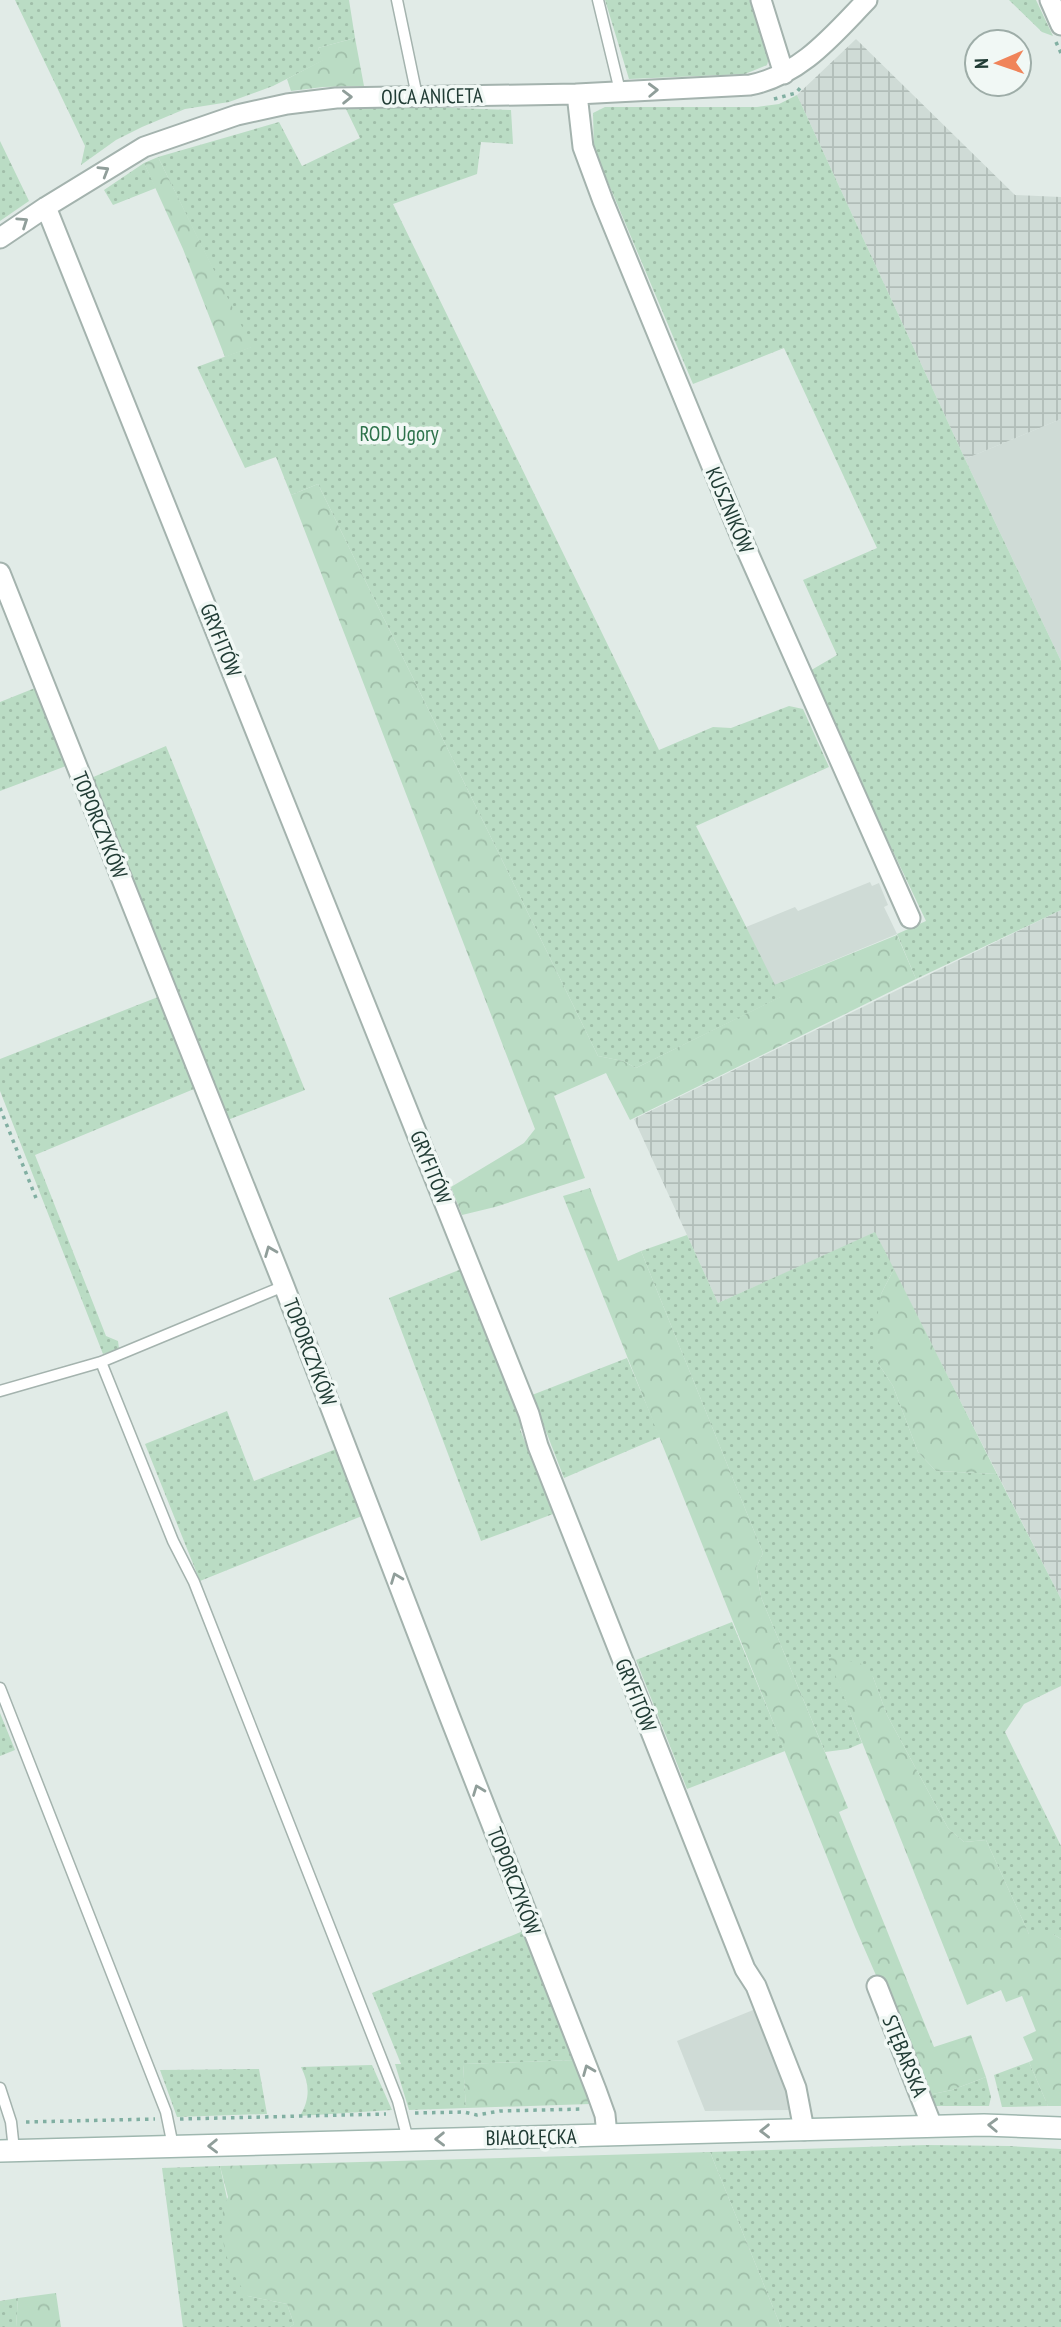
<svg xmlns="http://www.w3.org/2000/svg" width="1061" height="2327" font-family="'PT Sans Narrow',sans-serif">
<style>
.built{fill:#cfdbd6}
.industrial{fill:url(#industrial-grid)}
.grass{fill:url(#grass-dots)}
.forest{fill:url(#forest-crowns)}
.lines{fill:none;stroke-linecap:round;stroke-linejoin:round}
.lane-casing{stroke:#a4b3ae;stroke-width:13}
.street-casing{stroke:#a4b3ae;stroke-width:23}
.secondary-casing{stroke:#9fb7af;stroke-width:24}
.path{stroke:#81afa2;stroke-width:3.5;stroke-dasharray:3.5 5;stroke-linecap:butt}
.lane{stroke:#fff;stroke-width:10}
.street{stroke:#fff;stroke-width:19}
.secondary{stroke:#fff;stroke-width:21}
.oneway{stroke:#909e9a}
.labels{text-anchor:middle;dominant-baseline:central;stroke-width:7;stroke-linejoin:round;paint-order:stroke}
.street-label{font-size:21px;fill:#213c35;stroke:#f1f8f5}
.park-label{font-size:21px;fill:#2c724a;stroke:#f1f8f5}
</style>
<defs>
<pattern id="industrial-grid" width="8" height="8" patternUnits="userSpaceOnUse" patternTransform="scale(1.75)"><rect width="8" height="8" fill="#cfdbd6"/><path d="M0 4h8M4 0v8" fill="none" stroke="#b1bdb8"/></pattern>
<pattern id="grass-dots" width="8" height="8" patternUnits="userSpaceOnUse" patternTransform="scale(1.75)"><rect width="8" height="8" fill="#badcc4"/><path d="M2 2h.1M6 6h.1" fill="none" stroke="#a0bea9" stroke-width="1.8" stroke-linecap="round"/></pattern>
<pattern id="forest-crowns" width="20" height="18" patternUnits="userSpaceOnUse" patternTransform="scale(1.75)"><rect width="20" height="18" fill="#badcc4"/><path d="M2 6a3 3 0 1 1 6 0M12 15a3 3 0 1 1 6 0" fill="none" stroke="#a0bea9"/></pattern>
</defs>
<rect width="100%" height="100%" fill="#e1ebe7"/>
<path class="built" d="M1061 419V661L965 459Z
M870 882 872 886 879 883 888 905 884 907 897 934 774 985 746 927 795 907 798 911Z
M758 2008 791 2092 789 2110 705 2111 677 2041Z"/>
<path class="industrial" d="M856 39 1015 195 1061 197V419L965 459 797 95Z
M1061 910V1599L875 1233 718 1303 634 1119Z"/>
<path class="grass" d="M15 0H349L355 38 318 48 324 60 273 86 229 102 185 109 142 127 116 140 81 165 85 146Z
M605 0H752L770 55 767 65 745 74 629 79Z
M1009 0H1036L1053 36 1042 32Z
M797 95 965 459 1061 661V910L916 979 897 934 926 921 808 672 837 655 803 580 877 548 784 348 693 384 594 149 593 113 605 107H757L779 104Z
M366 105 511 110 513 144 481 142 477 174 393 204 659 750 713 727 731 728 789 706 803 709 829 767 696 826 781 997 636 1068 623 1061 598 1056 318 484 291 495 276 457 245 468 197 367 251 347 158 157 279 122 302 166 360 138 345 107Z
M0 141 29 201 0 221Z
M144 163 156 188 113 205 104 190Z
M35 688 66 766 0 791V702Z
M166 746 305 1090 225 1121 91 778Z
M158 997 194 1089 35 1155 106 1336 118 1341 119 1349 103 1354 0 1091V1059Z
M875 1232 894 1269 881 1294 876 1360 893 1386 918 1452 936 1471 997 1474 1061 1599V1686L1024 1704 1005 1732 1061 1846V1939L1053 1934H1029L986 1840 964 1842 948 1828 887 1715 873 1677 829 1657 862 1743 848 1749 825 1752 761 1597 756 1568 763 1553 641 1251 687 1235 718 1303Z
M464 1268 527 1426 520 1429 553 1514 481 1541 389 1298Z
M627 1358 660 1437 564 1478 532 1395Z
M227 1411 254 1481 336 1449 362 1516 200 1581 145 1444Z
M732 1622 785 1751 687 1789 636 1660Z
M0 1713 15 1750 0 1756Z
M523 1931 576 2060 463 2064 466 2108 409 2110 395 2064H401L372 1993Z
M1029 2062 1048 2106 1002 2107 994 2075Z
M372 2065 392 2110 300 2116C310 2099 310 2085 301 2067Z
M259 2069 267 2114 177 2117 160 2070Z
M986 2077 991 2097 989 2106H933L928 2095 952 2090Z
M926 2145 1009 2146 1061 2149V2327H781L710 2152Z
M220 2166 248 2296 287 2304 294 2324 290 2327H183L162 2168Z
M18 2298 16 2327H0V2301Z"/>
<path class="forest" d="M355 38 364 86 323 87 291 91 287 79 323 60 318 48Z
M158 157 252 347 225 357 183 249 144 163Z
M318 484 598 1056 623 1061 636 1068 780 997 774 985 897 935 916 979 630 1120 606 1073 554 1096 585 1178 495 1207 462 1215 451 1187 524 1143 535 1129 291 495Z
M590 1188 618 1261 641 1251 763 1553 756 1568 761 1597 848 1808 839 1812 934 2047 971 2035 986 2077 952 2090 928 2095 855 1927 563 1196Z
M894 1269 997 1474 936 1471 918 1452 893 1386 876 1360V1324L881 1294Z
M828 1657 860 1663 873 1677 887 1715 948 1828 964 1842 986 1840 1029 1934H1053L1061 1939V2106H1048L1029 2062 1033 2060 1023 2037 1036 2031 1022 1996 1006 2002 1001 1990 967 2005Z
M576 2060 590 2104 466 2108 463 2064Z
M710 2152 781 2327H290L294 2324 287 2304 248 2296C227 2271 213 2227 228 2197L220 2166Z
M56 2293 61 2327H16L18 2298Z"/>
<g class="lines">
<g class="lane-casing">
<path id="lane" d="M397 0 417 96
M598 0 620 91
M101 1362 173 1541 194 1582 398 2101 408 2140
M0 1391 101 1362 284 1286
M0 1688 166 2112 173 2146
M0 2088 11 2122 14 2150"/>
</g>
<g class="street-casing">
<path id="street" d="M761 0 784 74
M1050 0 1061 25
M577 94 583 147 603 201 741 537 910 918
M46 207 529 1414 538 1446 745 1969 756 1986 796 2088 804 2130
M0 238 46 207 144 147 237 115 287 104 336 98 577 94 750 85C801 75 833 35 867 0
M0 573 284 1286 449 1715 596 2090 605 2115 607 2135
M877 1986 932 2126"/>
</g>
<g class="secondary-casing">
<path id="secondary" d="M0 2151 984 2125 1061 2128"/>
</g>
<path class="path" d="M1056 42 1061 53
M774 99 796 93 801 87
M0 1108 36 1198
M415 2113 464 2112 477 2115 500 2111 584 2109
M180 2119 386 2114
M26 2122 155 2119"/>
<use href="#lane" class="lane"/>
<use href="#street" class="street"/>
<use href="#secondary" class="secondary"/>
</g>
<defs><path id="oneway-chevron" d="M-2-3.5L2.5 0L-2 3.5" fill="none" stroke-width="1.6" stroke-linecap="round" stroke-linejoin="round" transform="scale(1.75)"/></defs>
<g class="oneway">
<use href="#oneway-chevron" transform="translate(653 90) rotate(-2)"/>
<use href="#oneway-chevron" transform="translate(347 97) rotate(-1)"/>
<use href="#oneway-chevron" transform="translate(104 171) rotate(-31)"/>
<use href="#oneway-chevron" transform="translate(23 222) rotate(-34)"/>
<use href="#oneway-chevron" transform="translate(270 1251) rotate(-112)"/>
<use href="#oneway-chevron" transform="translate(396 1578) rotate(-111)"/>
<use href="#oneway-chevron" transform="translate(478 1790) rotate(-111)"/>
<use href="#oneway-chevron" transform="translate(588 2070) rotate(-112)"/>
<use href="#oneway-chevron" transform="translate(993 2125) rotate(-178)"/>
<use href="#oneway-chevron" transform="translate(765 2131) rotate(179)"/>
<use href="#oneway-chevron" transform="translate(440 2139) rotate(179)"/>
<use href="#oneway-chevron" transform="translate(213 2146) rotate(179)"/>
</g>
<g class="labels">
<g class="street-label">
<text transform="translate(432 96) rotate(-1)">OJCA ANICETA</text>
<text transform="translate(730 510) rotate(67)">KUSZNIKÓW</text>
<text transform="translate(221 640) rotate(68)">GRYFITÓW</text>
<text transform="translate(100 825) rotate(68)">TOPORCZYKÓW</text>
<text transform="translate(431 1167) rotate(68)">GRYFITÓW</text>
<text transform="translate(310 1352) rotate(69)">TOPORCZYKÓW</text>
<text transform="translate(636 1695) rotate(68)">GRYFITÓW</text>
<text transform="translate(514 1881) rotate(69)">TOPORCZYKÓW</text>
<text transform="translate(905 2056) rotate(68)">STĘBARSKA</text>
<text transform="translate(531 2137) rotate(-1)">BIAŁOŁĘCKA</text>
</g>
<g class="park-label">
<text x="399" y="433">ROD Ugory</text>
</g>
</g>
<g transform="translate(998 63) rotate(268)"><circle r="33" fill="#f1f8f5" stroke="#9eada8" stroke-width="2"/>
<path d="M0-5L12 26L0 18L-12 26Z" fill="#f0845a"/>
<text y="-10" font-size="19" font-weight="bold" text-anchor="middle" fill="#213c35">N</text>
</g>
</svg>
